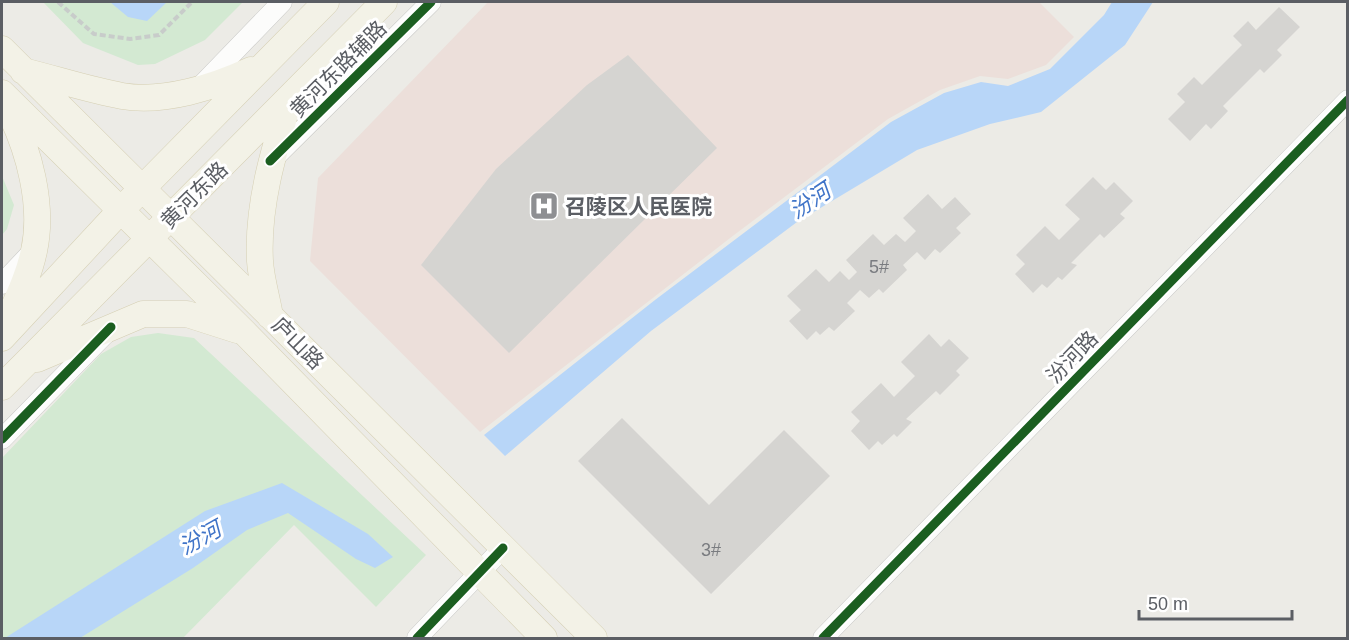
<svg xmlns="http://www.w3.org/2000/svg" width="1349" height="640" font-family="Helvetica,'Noto Sans SC',sans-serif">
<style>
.medical{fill:#ecdfda}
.green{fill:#d3e9d2}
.water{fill:#b8d6f8}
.building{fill:#d5d4d1}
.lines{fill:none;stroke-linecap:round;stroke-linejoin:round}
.minor-casing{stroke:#c8c8c6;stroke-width:21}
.major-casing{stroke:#d5cfb3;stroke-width:27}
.path{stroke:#c8ccca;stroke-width:4;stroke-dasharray:6 3;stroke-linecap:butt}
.minor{stroke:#fcfcfb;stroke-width:20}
.major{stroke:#f3f2e7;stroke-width:26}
.cycleway-casing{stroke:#fff;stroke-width:13}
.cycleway{stroke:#1b5e20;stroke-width:9}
.labels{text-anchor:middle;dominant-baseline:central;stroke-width:6;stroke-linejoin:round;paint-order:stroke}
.number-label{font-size:18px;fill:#7a7c80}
.street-label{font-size:21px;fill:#5b5e64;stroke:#fff}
.poi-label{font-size:21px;font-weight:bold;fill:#5b5e64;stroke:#fff;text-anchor:start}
.water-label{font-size:22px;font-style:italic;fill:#4074c8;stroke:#fff}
</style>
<rect width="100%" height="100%" fill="#ecebe6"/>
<path class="medical" d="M488 2H1039L1074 37 1046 65 1008 79 980 76 940 90 888 119 734 235 480 432 310 261 318 178Z"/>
<path class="green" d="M43 2H243L205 40 155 64 138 65 83 43Z
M2 176 14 205 7 229 2 235Z
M158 333 194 338 426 555 376 607 294 525 183 638H2V458L101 354 131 337Z"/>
<path class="water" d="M110 2H167L147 21 128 17Z
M1112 2H1153L1125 45 1041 112 990 124 917 150 797 222 651 331 505 456 484 435 655 300 891 122 944 93 981 82 1008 86 1050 69 1104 15Z
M282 483 368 534 393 557 375 568 356 559 288 513 247 530 193 568 80 638H5L205 511Z"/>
<path class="building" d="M1279 7 1300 27 1277 50 1282 55 1264 73 1260 69 1223 106 1228 111 1211 129 1206 124 1190 141 1168 119 1185 102 1177 94 1194 77 1202 85 1242 45 1233 36 1248 21 1256 30Z
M628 55 717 148 509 353 421 265 496 169 587 85Z
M1093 177 1106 190 1114 182 1133 201 1120 214 1125 218 1104 238 1100 234 1071 263 1077 265 1062 280 1058 277 1047 288 1042 284 1033 293 1015 274 1025 264 1016 255 1045 226 1059 240 1080 219 1065 205Z
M928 194 942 209 955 197 971 214 956 228 961 233 940 253 935 249 925 260 917 252 903 265 907 270 883 293 879 289 869 298 860 290 847 303 855 311 834 331 829 327 820 335 816 331 807 340 789 321 801 310 787 296 816 269 829 282 840 271 849 280 857 272 846 260 873 234 884 245 896 234 905 242 916 231 903 218Z
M929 334 941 347 949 339 969 358 956 371 960 375 940 395 936 391 906 419 912 422 897 437 894 434 882 445 878 441 869 450 851 431 860 421 851 412 881 383 894 397 915 376 901 362Z
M622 418 709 505 784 430 830 476 711 594 578 461Z"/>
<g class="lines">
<g class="minor-casing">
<path id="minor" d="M199 88 282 2
M272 160 431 2
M2 284 34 250
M2 439 107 332
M417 638 503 548
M823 638 1348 100"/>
</g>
<g class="major-casing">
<path id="major" d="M2 49 594 638
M23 71C56 79 89 90 122 96 164 103 214 87 251 70
M2 93 244 332 544 638
M270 316C267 298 261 279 260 261 257 207 273 153 289 101
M8 320C18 298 29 275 34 251 44 205 29 150 8 108
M2 338 120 211 326 2
M37 359 143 314H187L237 330
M2 387 384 2"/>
</g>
<path class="path" d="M58 2 94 34 130 39 159 35 192 2"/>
<use href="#minor" class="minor"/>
<use href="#major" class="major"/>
<g class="cycleway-casing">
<path id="cycleway" d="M270 161 431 2
M2 439 111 327
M417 638 503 548
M823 638 1348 100"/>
</g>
<use href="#cycleway" class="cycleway"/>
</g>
<defs>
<g id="hospital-square" transform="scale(1.5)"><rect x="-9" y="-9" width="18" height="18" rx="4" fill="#8e8f92" stroke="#fff"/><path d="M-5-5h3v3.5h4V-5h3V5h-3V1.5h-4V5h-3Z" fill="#fff"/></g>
</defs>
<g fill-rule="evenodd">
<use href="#hospital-square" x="544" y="206"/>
</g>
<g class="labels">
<g class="number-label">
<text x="879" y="267">5#</text>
<text x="711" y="550">3#</text>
</g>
<g class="street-label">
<text transform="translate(338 69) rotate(-45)">黄河东路辅路</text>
<text transform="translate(194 195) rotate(-45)">黄河东路</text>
<text transform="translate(298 343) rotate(45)">庐山路</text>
<text transform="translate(1072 357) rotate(-46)">汾河路</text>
</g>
<g class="poi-label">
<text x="565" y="206">召陵区人民医院</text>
</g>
<g class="water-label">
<text transform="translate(810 201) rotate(-34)">汾河</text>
<text transform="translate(200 538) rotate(-29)">汾河</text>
</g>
</g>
<rect width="1349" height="640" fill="none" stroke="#5b5e64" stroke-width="6"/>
<path d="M1139 610v9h153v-9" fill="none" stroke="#5b5e64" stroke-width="3"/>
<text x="1148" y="610" font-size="18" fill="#5b5e64" stroke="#ffffff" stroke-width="4.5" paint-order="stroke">50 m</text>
</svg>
